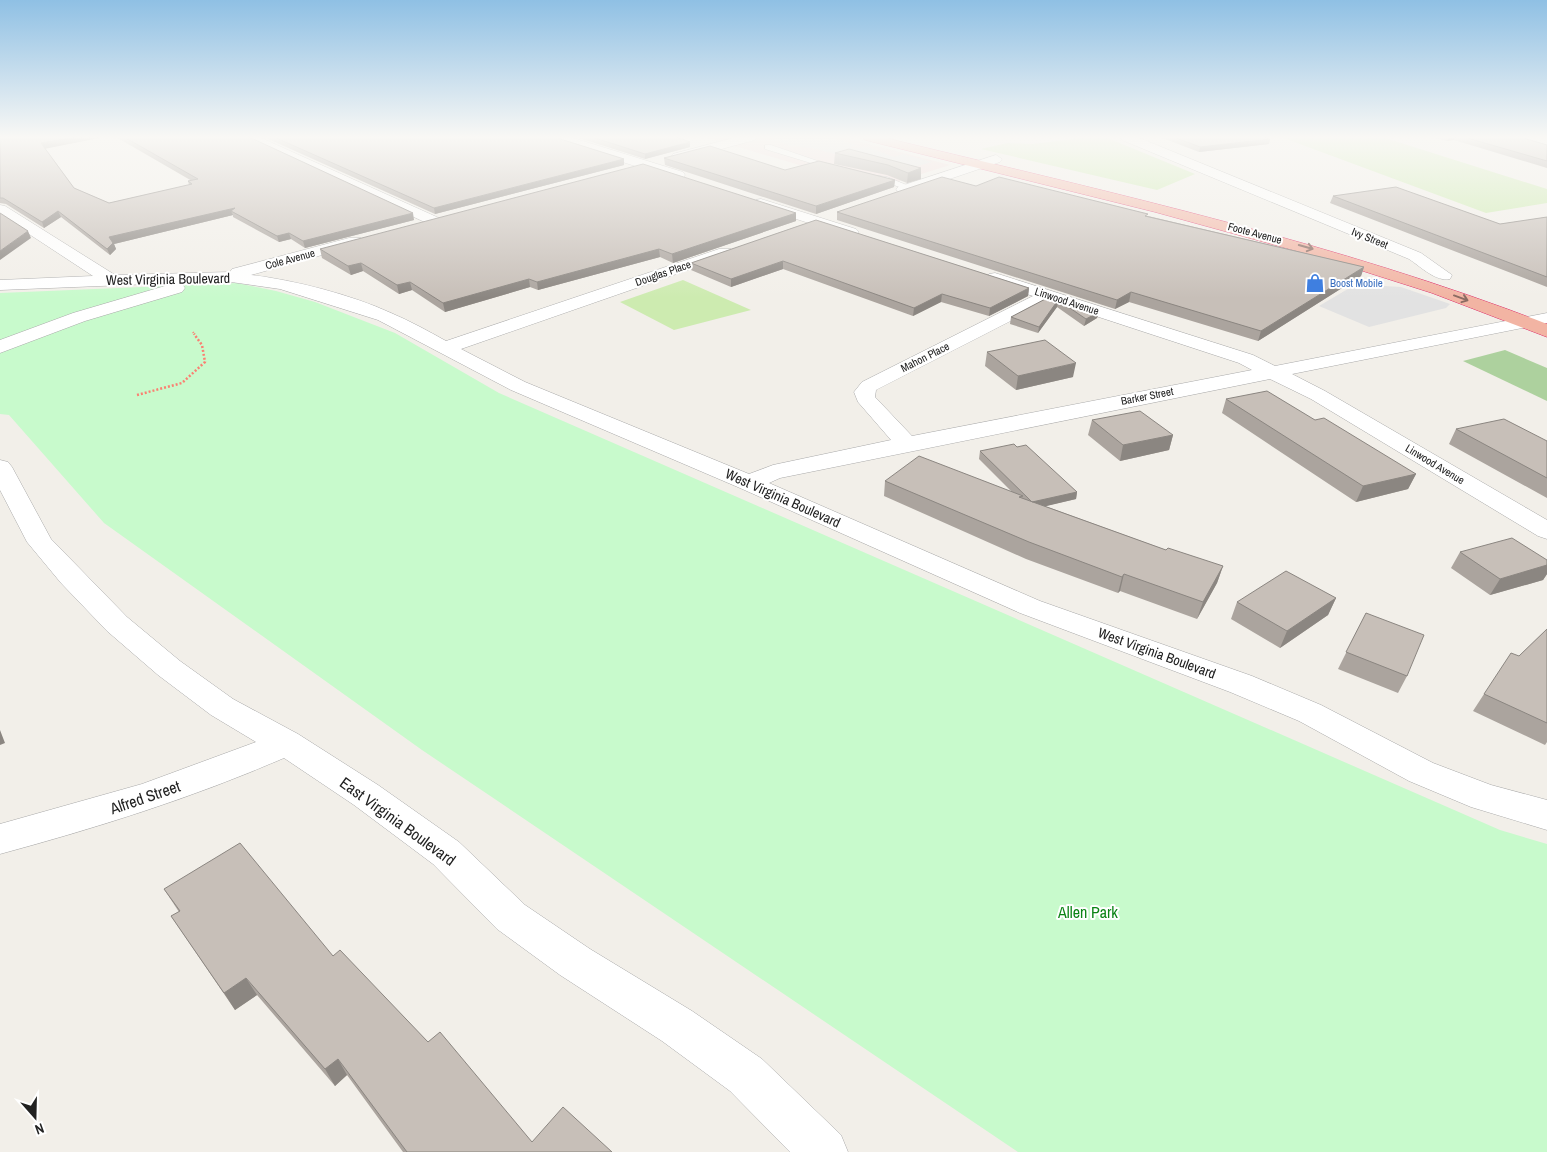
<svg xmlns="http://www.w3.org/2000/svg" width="1547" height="1152" font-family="'Archivo Narrow',sans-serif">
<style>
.commercial{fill:#f2dad9}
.grass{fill:#cdebb0}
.forest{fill:#add19e}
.park{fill:#c8facc}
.parking{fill:#e2e2e2}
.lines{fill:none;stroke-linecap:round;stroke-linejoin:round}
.service-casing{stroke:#a9a9a9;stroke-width:1}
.minor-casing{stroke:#a9a9a9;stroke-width:1}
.trunk-casing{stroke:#dc2a67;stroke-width:1}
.path-far1{stroke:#fa8072;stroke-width:2;stroke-dasharray:1 1;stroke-linecap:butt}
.path{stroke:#fa8072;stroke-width:2.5;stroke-dasharray:2 2;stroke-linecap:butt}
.service{fill:#fff;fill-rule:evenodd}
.minor{fill:#fff;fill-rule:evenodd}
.trunk{fill:#f2b4a3;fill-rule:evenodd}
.wall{fill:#aba49e}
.shaded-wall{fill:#8b8681}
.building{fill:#c7bfb8;stroke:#8b8681}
.oneway{stroke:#8a6b62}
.labels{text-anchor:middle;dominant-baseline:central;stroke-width:4;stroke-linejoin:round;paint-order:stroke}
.far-street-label{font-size:11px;fill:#222;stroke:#fff}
.far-shop-label{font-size:11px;fill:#366cbe;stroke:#fff;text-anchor:start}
.street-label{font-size:14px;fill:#222;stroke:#fff}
.near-street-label{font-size:16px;fill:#222;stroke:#fff}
.near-park-label{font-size:16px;fill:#0c8416;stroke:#fff}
</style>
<rect width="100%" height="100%" fill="#f2efe9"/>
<path class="commercial" d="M704 137H842L950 165 877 188Z"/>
<path class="grass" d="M1091 137H1105L1195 174 1157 190 981 149 1007 143 1032 144Z
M1281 137H1382L1547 189V203L1486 213Z
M683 280 751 310 674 330 620 302Z"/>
<path class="forest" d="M1505 350 1547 368V401L1463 361Z"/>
<path class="park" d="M237 283 276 291 315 302 395 333 499 393 1500 830 1547 844V1152H1018L422 750 104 523 9 415 0 414V293Z"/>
<path class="parking" d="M783 137H829L858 145 851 147 852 148 868 147 894 157 903 154 932 162 901 171 812 148 790 146 774 139Z
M1363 280 1385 286 1401 287 1450 304 1446 308 1369 327 1319 306Z"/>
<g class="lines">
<g class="service-casing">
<path id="service" d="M765 145H771L841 169 837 171 765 149Z
M872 175 887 177 914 188 910 191 883 181 869 180V176Z"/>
</g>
<g class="minor-casing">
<path id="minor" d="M243 137H259L439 218 441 221 439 224H429Z
M551 137H570L683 172 685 175 683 178H673L553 140Z
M737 137H757L755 140 677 161 671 157 673 154Z
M1120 137H1137L1421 253 1452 275 1450 279C1436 282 1421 267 1409 259L1122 140Z
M996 155 1002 159 1000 162 908 193 903 194 896 190 898 187Z
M761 199 856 229 859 232 856 235H846L756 206 754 203 756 200Z
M0 205 5 206 115 275 230 272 232 269 349 238H361L363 241 361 244 251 275C294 280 352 295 391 313 410 321 428 331 446 341L719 249H731L733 252 731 255 461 349 525 382 749 474 773 465 891 440 858 402 854 392 862 382 1033 296 989 282 987 278 989 274 995 273 1253 355 1275 366 1547 313V323L1292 374 1325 391 1547 520V539L1538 536 1311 399 1270 379 780 478 769 483 1040 601 1252 676 1321 705 1433 763 1491 785 1547 800V830L1471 807 1409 781 1299 721 1230 692 1020 613 740 488 511 390 378 320 280 289 224 281 177 283 182 284 185 288 182 292 85 321 0 353V340L73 313 175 283 0 290V280L93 276 0 215ZM1050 301 1239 363 1252 370 912 436 875 397 876 390Z
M0 460 8 462 12 467 51 539 127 617 180 661 233 699 298 734 378 785 459 842 525 905 590 949 692 1011 762 1059 841 1135 848 1152H790L730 1091 662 1041 560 975 497 929 433 864 354 805 284 758C192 798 96 828 0 854V824L142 784 256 742 211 715 158 675 107 631 61 583 27 542 0 490Z"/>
</g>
<g class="trunk-casing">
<path id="trunk" d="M863 137H884L898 141C1117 194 1337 243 1547 324V337L1432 293 1322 258 1155 212 865 140Z"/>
</g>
<path class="path-far1" d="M193 332 195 335"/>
<path class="path" d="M137 395 182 383 205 362 202 345 194 334"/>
<use href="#service" class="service"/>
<use href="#minor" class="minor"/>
<use href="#trunk" class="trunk"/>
</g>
<path class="wall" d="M0 137H104L45 148 74 188 109 203 189 185 188 181H192L116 137H249L414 220 305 248 291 239 279 242 233 217V215L114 244 116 249 110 255 61 217 44 228 6 204 0 203Z
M264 137H554L624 159V165L435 214Z
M576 137H676L690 147 645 159Z
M1160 137H1264L1270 139 1269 144 1199 152Z
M1432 137H1520L1547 145V168L1454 140 1447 141Z
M835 153 921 168V179L907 183 887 175 834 164Z
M664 158 785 170 895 180 894 187 816 214 665 165Z
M976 186 1148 216 1364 267 1361 276 1258 341 1129 302 1115 309 837 220V212Z
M1333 196 1500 224 1547 217V287L1330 203Z
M796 213V221L673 263 660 257 538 290 530 287 445 312 412 290 399 294 363 271 351 275 322 258 320 249Z
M816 220 1029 288 1028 296 989 316 941 302 913 316 783 269 731 287 691 270V263Z
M1051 296 1099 312 1097 318 1084 326 1057 307 1038 333 1010 324 1011 317Z
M987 352 1073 377 1016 390 985 366Z
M1226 399 1315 420 1416 474 1408 489 1356 502 1222 413Z
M1092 420 1173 435 1169 450 1120 461 1088 435Z
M1456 429 1547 441V498L1449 444Z
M1017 447 1077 492 1076 499 1045 506 1166 550 1223 566 1217 583 1197 619 1120 591 1118 593 1026 559 884 496 885 481 1012 492 979 459 980 451Z
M1460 552 1547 560V574L1543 580 1490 595 1451 568Z
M1336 598 1328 615 1280 648 1231 619 1237 602Z
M1366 613 1407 676 1398 693 1338 669Z
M1547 629V742L1545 745 1473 711 1484 694 1519 656Z
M164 889 333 956 428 1042 532 1142 612 1152H403L347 1075 335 1086 257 995 235 1010 171 916 179 912Z"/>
<path class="shaded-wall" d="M74 137H104L44 149 41 143Z
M1449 137H1456L1454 140 1447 141Z
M1270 139 1269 144 1199 152 1200 147Z
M690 142V147L645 159V154Z
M624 159V165L435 214 434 208Z
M921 168V179L907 183 908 173Z
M895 180 894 187 816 214V206Z
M235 208 231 211 233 215 114 244 116 249 110 255 107 249 109 237Z
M58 211 61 217 44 228 42 222Z
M413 213 414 220 305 248 303 241Z
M796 213V221L673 263 672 254Z
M28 231 31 238 0 260V251Z
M289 233 291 239 279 242 277 236Z
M659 249 660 257 538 290 537 282Z
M783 261V269L731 287V279Z
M361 263 363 271 351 275 348 266Z
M1364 267 1361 276 1258 341 1261 331Z
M529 279 530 287 445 312 443 303Z
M410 282 412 290 399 294 397 285Z
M1029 288 1028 296 989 316 990 308Z
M1131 292 1129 302 1115 309 1117 300Z
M942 294 941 302 913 316 914 308Z
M1058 300 1057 307 1038 333 1039 327Z
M1099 312 1097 318 1084 326 1086 319Z
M1076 363 1073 377 1016 390 1018 376Z
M1173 435 1169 450 1120 461 1123 445Z
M1416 474 1408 489 1356 502 1363 486Z
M1077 492 1076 499 1030 510 1032 502Z
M1547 565V574L1543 580 1490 595 1500 579Z
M1223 566 1217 583 1197 619 1203 602Z
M1124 574 1120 591 1118 593 1122 577Z
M1336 598 1328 615 1280 648 1287 631Z
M0 730 5 743 0 745Z
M246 978 257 995 235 1010 224 993Z
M338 1059 347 1075 335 1086 325 1069Z"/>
<path class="building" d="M0 137H74L41 143 74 188 109 203 192 184 188 181 198 179 124 137H249L413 213 303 241 289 233 277 236 231 211 235 208 109 237 113 243 107 249 58 211 42 222 3 198H0Z
M274 137H554L624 159 434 208Z
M592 137H676L690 142 645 154Z
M1174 137H1264L1270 139 1200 147Z
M1464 137H1520L1547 145V161Z
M710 146 785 170 819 161 895 180 816 206 664 158Z
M849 149 921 168 908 173 888 165 835 153Z
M643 164 796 213 672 254 659 249 537 282 529 279 443 303 410 282 397 285 361 263 348 266 320 249Z
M942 177 976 186 999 177 1148 214 1145 216 1364 267 1261 331 1131 292 1117 300 837 212Z
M1396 187 1500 224 1547 217V277L1333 196Z
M0 213 28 231 0 251Z
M816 220 1029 288 990 308 942 294 914 308 783 261 731 279 691 263Z
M1051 296 1099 312 1086 319 1058 300 1039 327 1011 317Z
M1045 340 1076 363 1018 376 987 352Z
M1267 391 1315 420 1324 418 1416 474 1363 486 1226 399Z
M1140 411 1173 435 1123 445 1092 420Z
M1504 419 1547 441V478L1456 429Z
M1014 444 1017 447 1026 445 1077 492 1032 502 980 451Z
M919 456 1023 496 1019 497 1166 550 1168 548 1223 566 1203 602 1124 574 1122 577 1029 542 885 481Z
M1512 538 1547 560V565L1500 579 1460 552Z
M1286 571 1336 598 1287 631 1237 602Z
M1366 613 1424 635 1407 676 1346 652Z
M1547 629V723L1484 694 1511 653 1519 656Z
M240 843 333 956 340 950 428 1042 440 1032 532 1142 563 1107 612 1152H407L338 1059 325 1069 246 978 224 993 171 916 180 911 164 889Z"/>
<defs><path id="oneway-shaft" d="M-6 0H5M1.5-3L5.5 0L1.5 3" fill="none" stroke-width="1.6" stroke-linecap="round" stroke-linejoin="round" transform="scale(1.25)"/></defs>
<g class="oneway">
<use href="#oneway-shaft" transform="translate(1306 247) rotate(16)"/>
<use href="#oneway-shaft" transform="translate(1461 298) rotate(20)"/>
</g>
<linearGradient id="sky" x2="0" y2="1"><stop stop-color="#8fc0e4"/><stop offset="0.46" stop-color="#f9f8f5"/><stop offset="1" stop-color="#f9f8f5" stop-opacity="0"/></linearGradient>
<rect width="1547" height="298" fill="url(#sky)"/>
<defs>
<g id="shop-bare" transform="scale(1.5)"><path d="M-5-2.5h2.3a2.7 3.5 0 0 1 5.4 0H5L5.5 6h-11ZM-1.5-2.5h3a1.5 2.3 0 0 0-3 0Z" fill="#3f7fe0" stroke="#fff" stroke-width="2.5" paint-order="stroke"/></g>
</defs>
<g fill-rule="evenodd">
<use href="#shop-bare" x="1315" y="283"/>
</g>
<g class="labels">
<g class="far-street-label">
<text transform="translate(1255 233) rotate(15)">Foote Avenue</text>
<text transform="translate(1370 238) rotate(22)">Ivy Street</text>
<text transform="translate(290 259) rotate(-15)">Cole Avenue</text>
<text transform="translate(663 273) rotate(-19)">Douglas Place</text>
<text transform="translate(1067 301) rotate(18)">Linwood Avenue</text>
<text transform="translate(925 357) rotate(-27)">Mahon Place</text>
<text transform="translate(1147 396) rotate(-11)">Barker Street</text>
<text transform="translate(1435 464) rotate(31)">Linwood Avenue</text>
</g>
<g class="far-shop-label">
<text x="1330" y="283">Boost Mobile</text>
</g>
<g class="street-label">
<text transform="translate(168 279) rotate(-1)">West Virginia Boulevard</text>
<text transform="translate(783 498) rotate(24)">West Virginia Boulevard</text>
<text transform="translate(1157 653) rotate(20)">West Virginia Boulevard</text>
</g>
<g class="near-street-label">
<text transform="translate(145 797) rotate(-19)">Alfred Street</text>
<text transform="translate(398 821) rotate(36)">East Virginia Boulevard</text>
</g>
<g class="near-park-label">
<text x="1088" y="912">Allen Park</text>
</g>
</g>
<g transform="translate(35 1117) rotate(160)" stroke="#ffffff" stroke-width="4" paint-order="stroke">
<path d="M0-4L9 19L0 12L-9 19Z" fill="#222222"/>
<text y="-8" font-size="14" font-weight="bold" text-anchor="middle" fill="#222222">N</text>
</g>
</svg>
